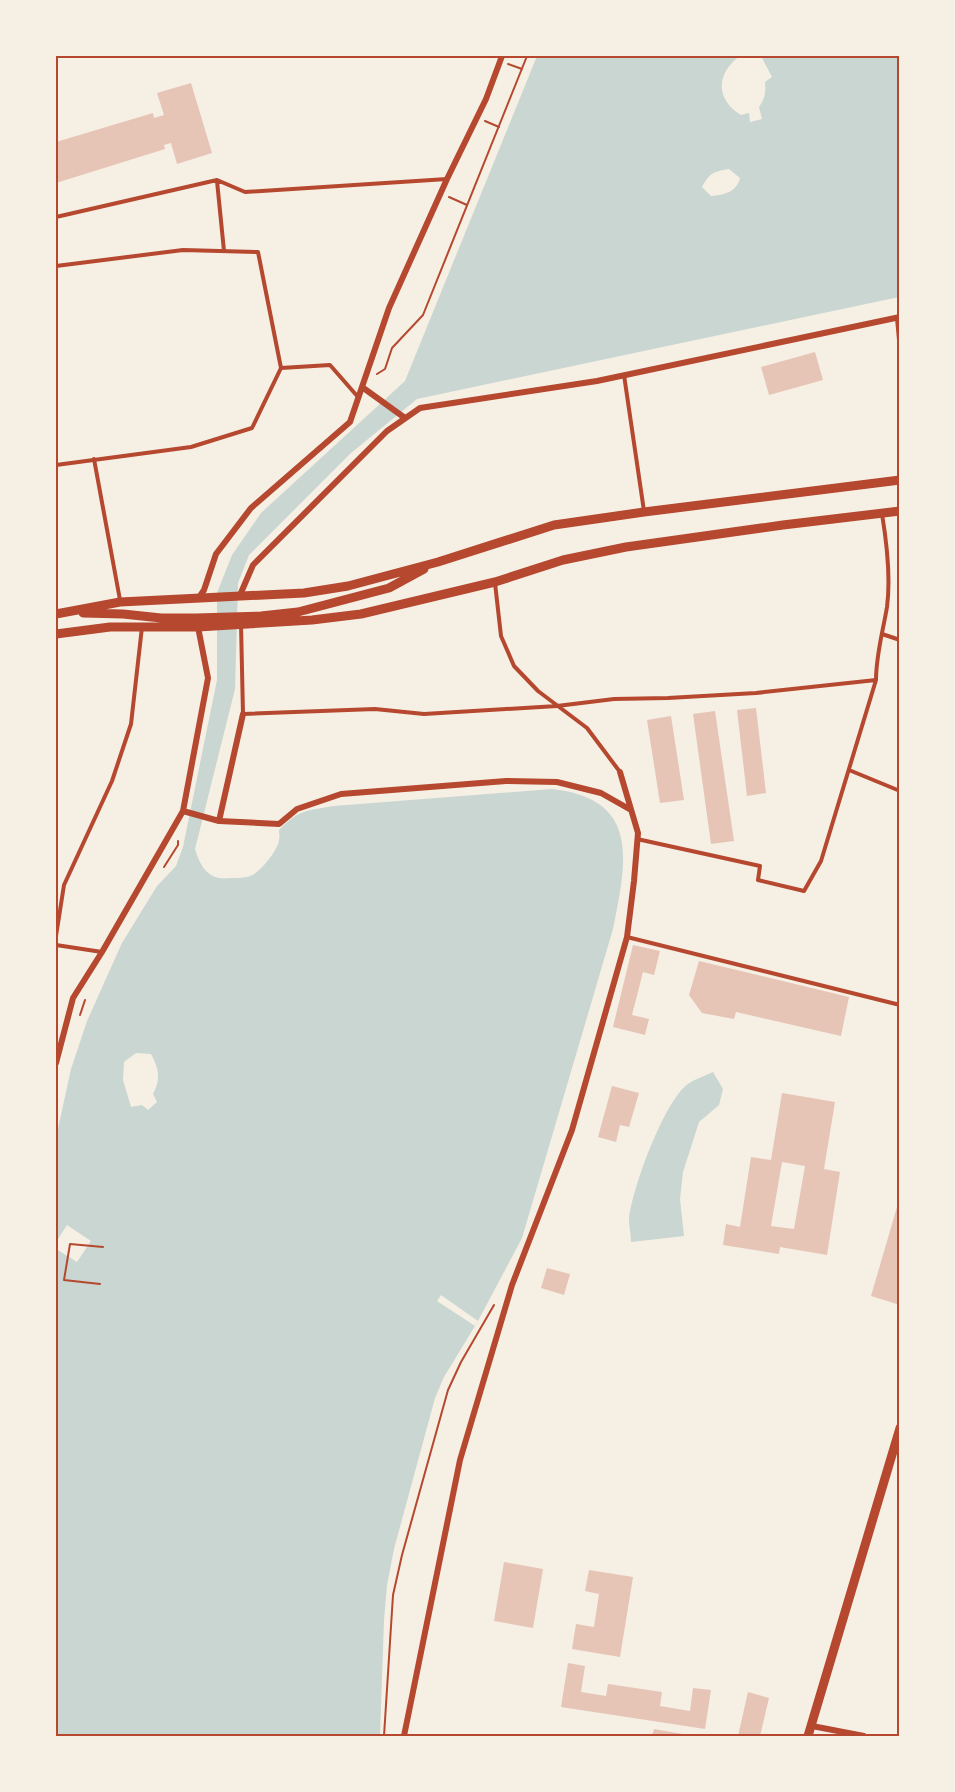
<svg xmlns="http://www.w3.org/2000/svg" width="955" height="1792" font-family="'Times New Roman',serif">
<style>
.water{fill:#c9d6d2;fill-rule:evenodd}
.pier{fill:#f6efe4}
.building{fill:#e6c5b7;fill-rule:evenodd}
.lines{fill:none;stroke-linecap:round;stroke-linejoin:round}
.path{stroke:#b5482f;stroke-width:2}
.service{stroke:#b5482f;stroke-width:4}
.minor{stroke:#b5482f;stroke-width:6}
.secondary{stroke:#b5482f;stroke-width:9}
.neatline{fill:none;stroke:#b5482f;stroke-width:2}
</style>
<rect width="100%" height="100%" fill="#f6efe4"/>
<path class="water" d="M537 56H740C716 73 715 99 741 115L749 113 750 122 762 119 759 107C765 99 766 92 765 82L772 77 761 56H899V297L417 399 351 453 249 555 238 583 235 689 195 849C201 869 210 881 231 878 237 878 245 878 250 876 260 873 278 850 279 840 280 836 279 833 279 830 299 809 307 811 334 806L552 789C642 799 626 863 613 929L522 1238 478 1321 444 1377 435 1398 394 1549 387 1585 384 1620 380 1735 364 1734 363 1736H56V1249L77 1262 91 1241 67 1225 56 1242V1138L71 1069 87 1021 122 943 157 886 176 866 183 847 217 680V593L232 555 261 513 405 381ZM729 169 740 178C737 192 724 195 711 196L702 187C710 173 712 172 729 169ZM136 1053 151 1054C159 1069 161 1079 153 1094L157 1102 148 1110 142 1105 131 1107 123 1080 124 1062Z
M713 1072 723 1089 719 1105 699 1122 683 1172 680 1199 684 1236 631 1242C631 1235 629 1226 629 1219 632 1189 664 1101 688 1084 695 1079 705 1076 713 1072Z"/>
<path class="pier" d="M441 1295 478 1321 475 1326 437 1301Z"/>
<path class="building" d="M191 83 212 153 177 164 171 143 164 145 165 149 56 183V142L153 113 154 118 164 115 157 93Z
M815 352 823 380 769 395 761 367Z
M756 708 766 793 747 796 737 710Z
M715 711 734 841 711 844 693 714Z
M671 716 684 800 660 803 647 720Z
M633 945 660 951 654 975 643 972 632 1015 649 1019 645 1035 613 1027Z
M699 961 849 997 841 1036 736 1012 734 1019 702 1013 689 995Z
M612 1086 639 1093 629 1127 620 1125 616 1142 598 1137Z
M782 1093 835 1102 824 1169 840 1172 827 1255 780 1247 779 1254 723 1245 726 1224 740 1227 751 1157 771 1160ZM782 1162 805 1166 794 1229 771 1226Z
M899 1200H900V1305L871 1296Z
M547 1268 570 1274 564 1295 541 1288Z
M504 1562 543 1569 533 1628 494 1621Z
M589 1570 633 1577 620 1657 572 1649 576 1624 594 1627 599 1594 585 1591Z
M568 1663 585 1666 581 1692 606 1696 608 1684 662 1692 660 1706 690 1711 693 1688 711 1690 705 1729 561 1707Z
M748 1692 769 1698 760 1736H738Z
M654 1729 688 1735V1736H652Z"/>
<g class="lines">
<path class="path" d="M508 64 522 69
M485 121 499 127
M449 197 467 205
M377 374 385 369 392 348 423 315 527 56
M164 867 178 845V841
M80 1015 85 1000
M100 1284 64 1280 70 1244 103 1247
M384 1736 393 1595 402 1555 448 1390 461 1362 494 1305"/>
<path class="service" d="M217 181 224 251
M56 217 217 180 245 192 447 179
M56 266 183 250 258 252 281 368
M897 318 900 351
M624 375 644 511
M94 459 120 600
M56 465 191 447 252 428 281 368 330 365 358 397
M495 583 501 636 514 666 538 691 587 728 620 772
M241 624 243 714 375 709 424 714 557 706 614 699 668 698 756 693 876 680
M882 634 900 640
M849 770 900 791
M637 839 760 866 758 880 804 891 821 861 876 680C876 655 883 631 887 607 891 576 887 544 882 514
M56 936 64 885 112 781 131 724 142 627
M627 937 900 1005
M56 945 102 952"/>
<path class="minor" d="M362 387 405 418
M240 595 253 565 387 431 420 408 597 381 900 317
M198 599 204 590 216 554 251 508 350 422 389 308 447 179 486 99 502 56
M183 811 219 821 279 824 297 809 341 794 506 781 557 782 601 793 631 810
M219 821 243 714
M56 1063 73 998 102 952 183 811 208 678 198 627
M812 1726 864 1736
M404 1736 460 1460 512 1285 572 1130 627 937 634 881 638 833 620 772"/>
<path class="secondary" d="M83 613 123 614 161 618H196L261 616 298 612 389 588 424 569
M56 614 120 602 304 593 348 586 438 562 554 525 644 512 900 480
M56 634 110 627H198L312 620 361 614 495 582 563 560 626 547 783 525 900 511
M808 1736 900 1428"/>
</g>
<rect width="955" height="1792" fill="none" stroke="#f6efe4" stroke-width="114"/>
<rect x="57" y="57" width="841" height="1678" class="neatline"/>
</svg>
